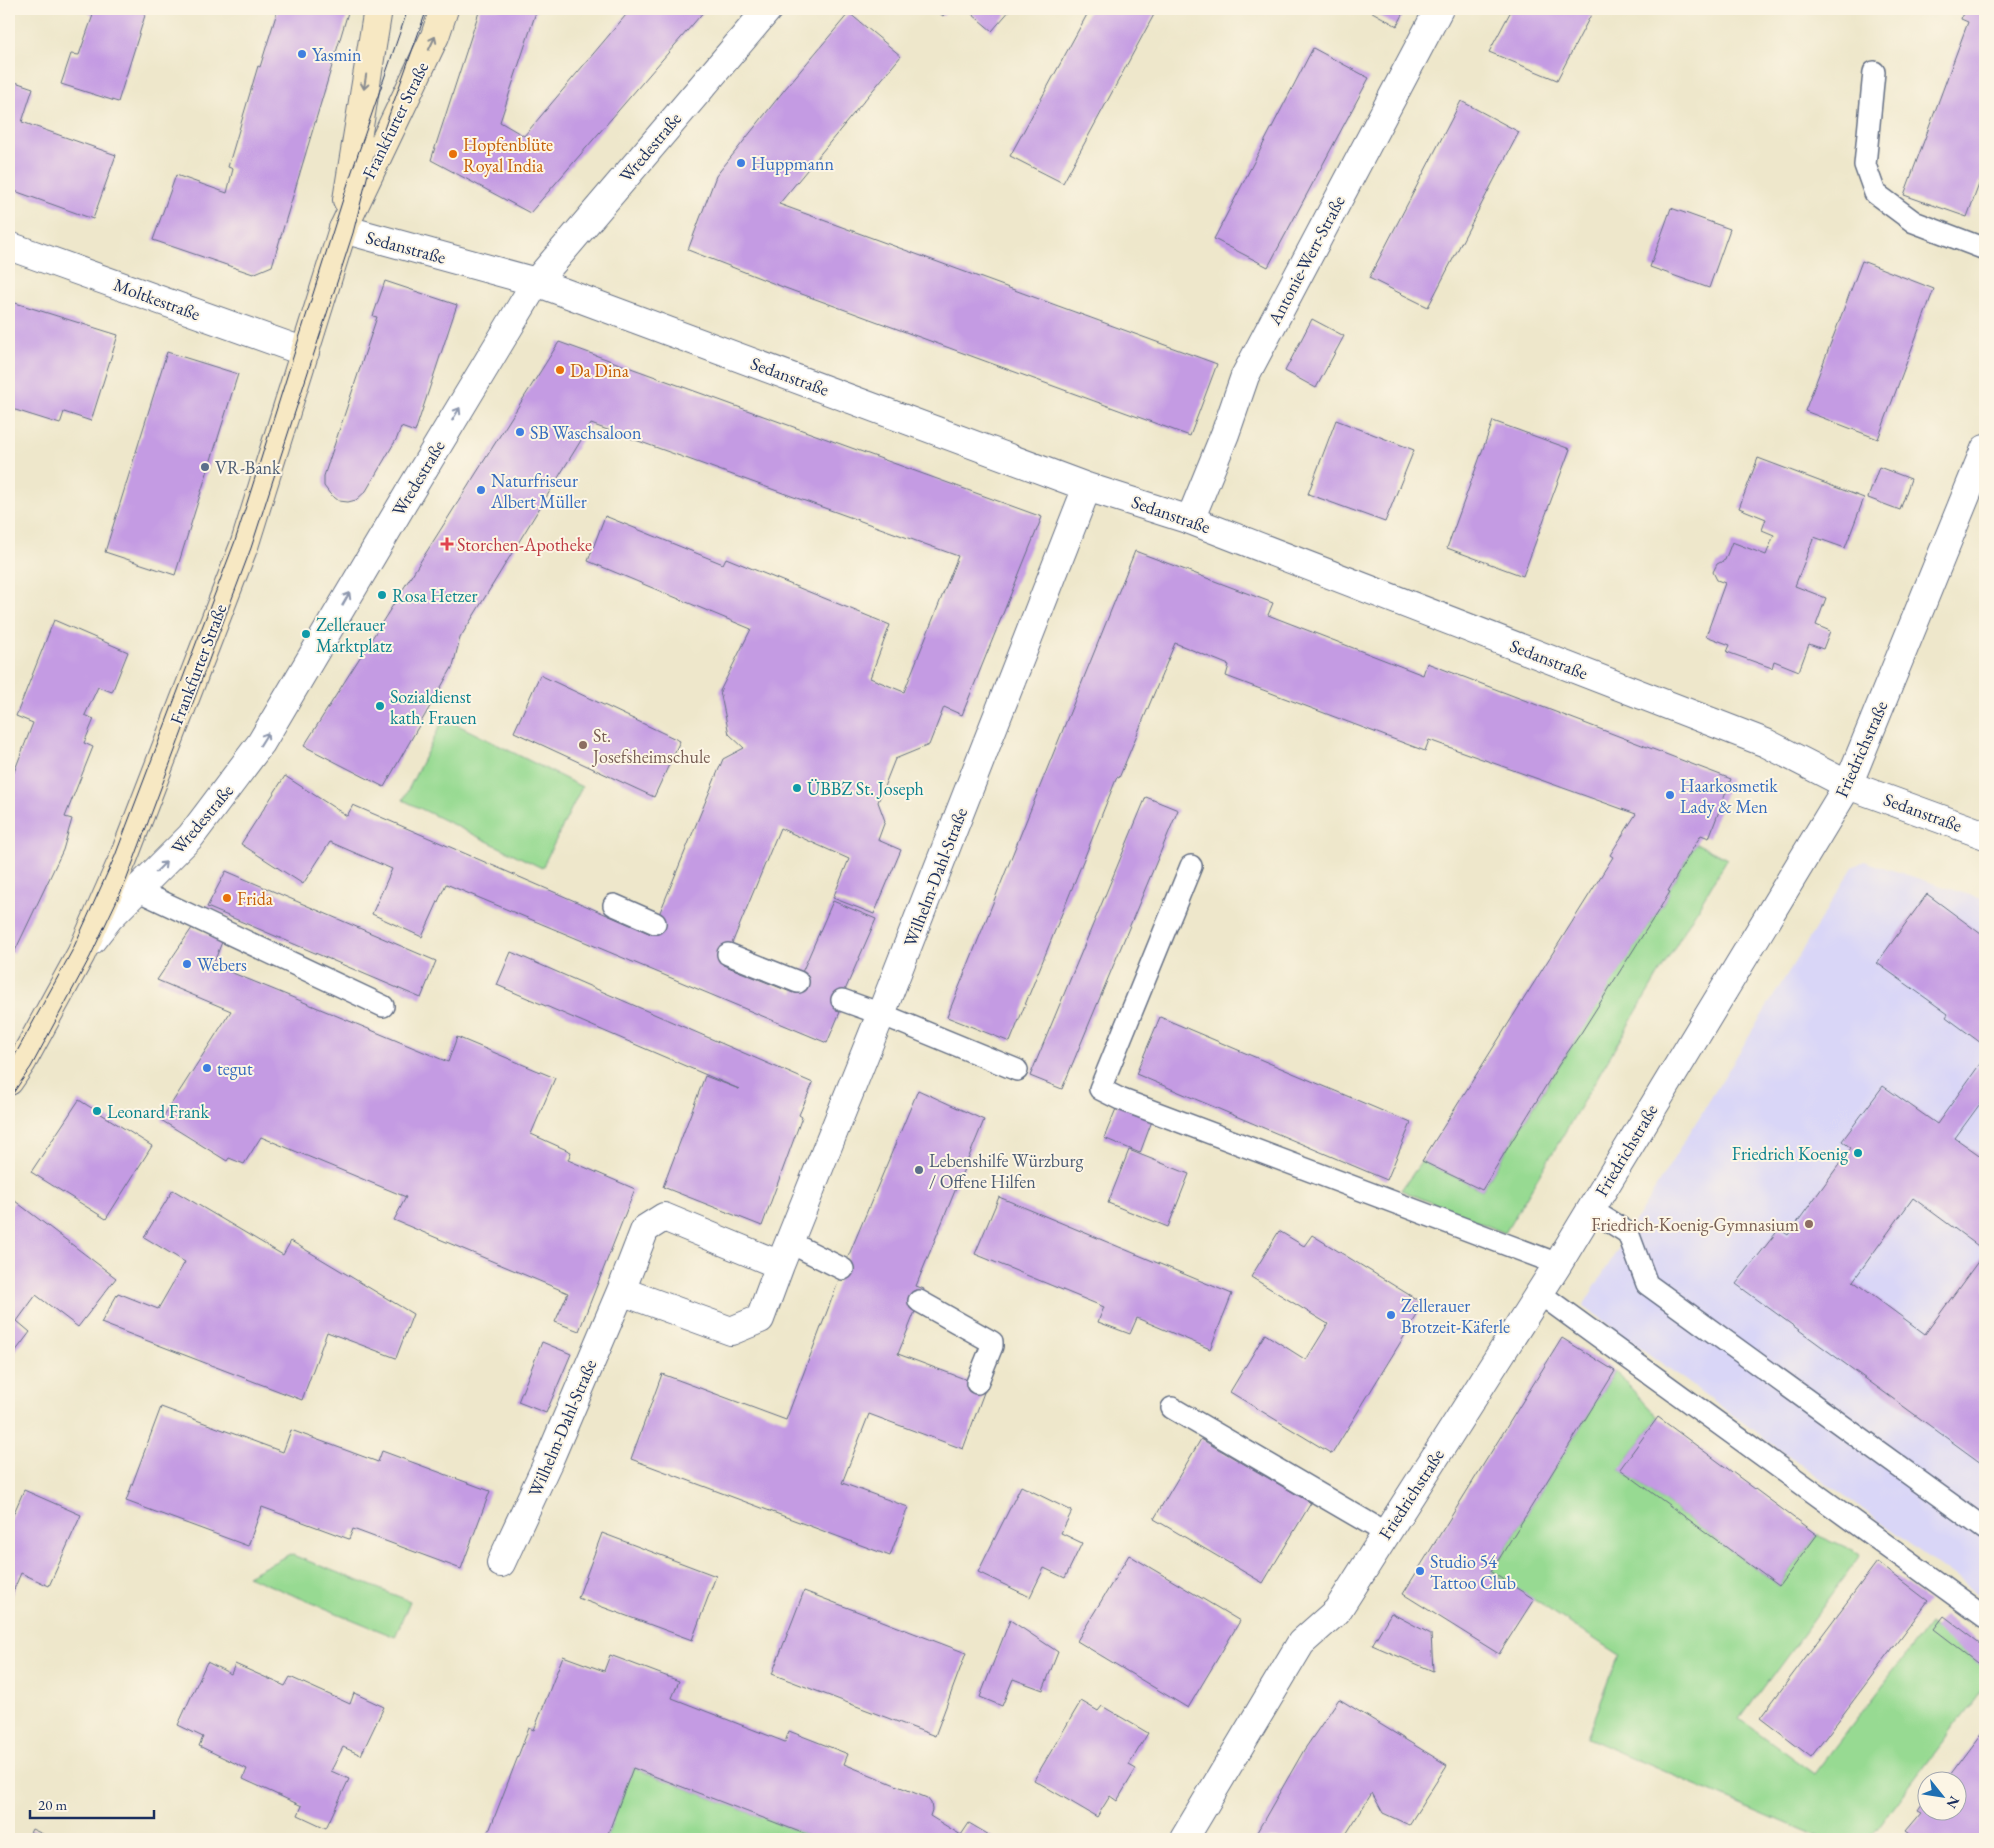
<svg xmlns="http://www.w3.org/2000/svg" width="1994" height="1848" font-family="'EB Garamond',serif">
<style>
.built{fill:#d9d6f7}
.green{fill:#97da92;stroke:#598478}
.building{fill:#c49be3}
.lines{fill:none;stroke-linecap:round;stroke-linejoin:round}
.lane-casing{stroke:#656f84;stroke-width:24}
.street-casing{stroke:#656f84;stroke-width:30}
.secondary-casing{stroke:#656f84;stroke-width:30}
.lane{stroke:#fff;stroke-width:21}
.street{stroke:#fff;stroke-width:28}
.secondary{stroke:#f7e8c3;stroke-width:28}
.tram{stroke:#1b2f5e;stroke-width:1}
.oneway{stroke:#898c90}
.oneway2{stroke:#8d97ae}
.shop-dot{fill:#3f7fe0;stroke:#fcf5e5;stroke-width:2}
.food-dot{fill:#e8710a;stroke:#fcf5e5;stroke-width:2}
.service-dot{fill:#5c6f8a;stroke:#fcf5e5;stroke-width:2}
.health-dot{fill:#e0444e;stroke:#fcf5e5;stroke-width:2}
.culture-dot{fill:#0f9aa8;stroke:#fcf5e5;stroke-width:2}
.education-dot{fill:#8d6e63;stroke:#fcf5e5;stroke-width:2}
.labels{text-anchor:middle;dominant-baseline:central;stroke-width:4;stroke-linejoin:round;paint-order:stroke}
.shop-label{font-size:18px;fill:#366cbe;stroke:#fcf5e5;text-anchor:start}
.street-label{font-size:18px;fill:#1b2f5e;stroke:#fcf5e5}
.food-label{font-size:18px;fill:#c56008;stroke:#fcf5e5;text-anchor:start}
.service-label{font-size:18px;fill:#4e5e75;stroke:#fcf5e5;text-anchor:start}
.health-label{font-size:18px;fill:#be3a42;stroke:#fcf5e5;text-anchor:start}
.culture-label{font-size:18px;fill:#0d838f;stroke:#fcf5e5;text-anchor:start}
.education-label{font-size:18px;fill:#785e54;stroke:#fcf5e5;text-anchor:start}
</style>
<rect width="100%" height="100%" fill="#fcf5e5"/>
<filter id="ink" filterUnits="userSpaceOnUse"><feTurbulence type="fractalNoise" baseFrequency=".02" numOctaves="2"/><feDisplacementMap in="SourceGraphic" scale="10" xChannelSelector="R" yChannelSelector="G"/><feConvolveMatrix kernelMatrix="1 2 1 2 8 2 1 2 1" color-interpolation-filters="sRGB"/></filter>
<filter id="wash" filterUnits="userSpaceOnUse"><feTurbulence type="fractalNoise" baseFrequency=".0096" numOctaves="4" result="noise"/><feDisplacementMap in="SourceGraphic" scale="20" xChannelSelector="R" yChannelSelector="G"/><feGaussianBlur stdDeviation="1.12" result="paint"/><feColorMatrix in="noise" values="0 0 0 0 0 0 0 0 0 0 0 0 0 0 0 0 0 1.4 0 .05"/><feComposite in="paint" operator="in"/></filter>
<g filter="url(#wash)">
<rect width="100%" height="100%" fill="#eee7cb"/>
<path class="built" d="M1864 861 1985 900V1599L1583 1306 1853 867Z"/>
<path class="green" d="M444 718 582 787 542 868 403 800Z
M1696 843 1727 859 1505 1233 1401 1190 1422 1161 1482 1190C1543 1090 1607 991 1670 892L1668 891Z
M1615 1371 1658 1417 1620 1469 1779 1586 1817 1535 1861 1555 1740 1719 1815 1774 1929 1624 1985 1668V1685L1869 1839H1822L1587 1738 1619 1655 1491 1572Z
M290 1554 410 1601 395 1637 247 1576Z
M633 1768 818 1839H606Z"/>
<g id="blocks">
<path class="building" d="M91 9H147L118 102 61 84 71 54 79 55 93 15 89 14Z
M278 9H349L272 266 253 274 153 240 176 175 227 193 233 169 228 167 258 66 260 67Z
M480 9H537L500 122 524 136 631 9H706L530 213 431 160Z
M934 9H949L943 16Z
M966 9H1011L992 31Z
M1090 9H1157L1063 183 1010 156Z
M1367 9H1406L1397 26Z
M1512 9H1594L1557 80 1489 52Z
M1964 9H1985V168L1967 217 1904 195 1968 22 1961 19Z
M849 13 901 56 779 204 1217 364 1190 436 788 289 688 250 716 176 785 89Z
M1313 48 1369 78 1268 267 1214 239Z
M9 80 33 88 22 122 116 155 93 219 9 189Z
M1461 101 1519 132 1428 307 1369 278Z
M1671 208 1730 229 1709 288 1650 267Z
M1862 261 1934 289 1878 439 1805 411Z
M385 281 457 305 415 432 401 427 397 438 366 491 356 500 348 502 339 501 330 494 324 486V476L377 317 373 316Z
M9 301 118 335 91 421 64 412 60 424 9 408Z
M1312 319 1344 336 1316 388 1285 371Z
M559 342 1042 517 962 715 944 707 929 745 895 759 878 802 885 821 878 840 901 850 874 914 833 898 849 859 780 828 723 965 793 993 833 901 876 919 836 1011 840 1012 827 1043 446 884 422 937 372 914 392 869 330 842 303 884 241 844 285 776 347 816 353 805 651 934 723 759 744 748 729 734 720 691 751 629 588 561 605 516 723 564 726 558 890 625 870 678 904 692 958 556 591 424 460 638 453 666 384 787 304 746Z
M167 352 238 374 175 575 105 552Z
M1336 420 1414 450 1385 522 1308 494Z
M1493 421 1570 449 1523 576 1447 548Z
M1758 458 1864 498 1845 548 1814 537 1795 586 1826 598 1816 625 1830 631 1823 649 1809 644 1799 671 1774 661 1772 668 1727 652 1730 645 1706 636 1725 583 1717 580 1713 572 1717 564 1725 560 1732 542 1766 555 1774 535 1762 530 1766 519 1739 508Z
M1879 467 1911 479 1900 510 1868 498Z
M1135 551 1273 603 1268 615 1423 675 1427 663 1731 779 1709 838 1701 835 1696 843 1668 891 1670 892 1581 1033 1558 1066 1482 1190 1422 1161 1613 857 1610 855 1636 814 1429 740 1425 751 1226 676 1229 665 1175 643 1119 778 1117 777 1010 1042 947 1017Z
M54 620 128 652 112 692 98 687 85 715 94 719 84 743 93 747 65 817 72 819 63 850 14 953 9 951V785L33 723 16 716Z
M540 675 680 741 654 797 514 732Z
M1146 797 1178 810 1062 1089 1030 1076Z
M226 871 436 961 421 998 207 907Z
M1927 894 1985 937V1046L1946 1017 1948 1014 1877 963Z
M192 928 222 942 213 965 277 991 448 1062 457 1037 555 1078 531 1134 571 1152 568 1160 635 1189 579 1331 555 1322 568 1293 394 1220 406 1197 261 1137 244 1164 229 1158 227 1161 161 1120 231 1011 157 980Z
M511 952 813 1083 799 1115 802 1117 762 1226 663 1187 705 1076 739 1089 497 985Z
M1160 1017 1411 1123 1387 1180 1136 1074Z
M1985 1057V1097L1955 1138 1985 1159V1251L1913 1198 1853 1281 1925 1334 1985 1252V1466L1736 1284 1779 1229 1788 1235 1851 1148 1842 1141 1883 1086 1937 1124Z
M918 1090 984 1120 916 1286 924 1289 898 1354 986 1387 963 1449 869 1414 842 1483 908 1507 890 1556 631 1459 662 1374 786 1420 843 1269Z
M1120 1099 1155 1113 1140 1153 1104 1138Z
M79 1100 152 1146 106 1219 31 1172Z
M1129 1150 1189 1174 1168 1227 1108 1203Z
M173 1190 283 1255 291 1241 413 1314 396 1358 327 1332 302 1400 101 1323 118 1293 158 1309 185 1262 144 1237Z
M999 1197 1232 1294 1210 1349 1137 1318 1130 1334 1098 1322 1104 1307 975 1254Z
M15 1201 116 1278 78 1327 36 1295 17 1321 30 1332 9 1360V1209Z
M1279 1231 1304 1246 1312 1235 1424 1304 1332 1454 1230 1392 1265 1334 1306 1360 1328 1324 1251 1277Z
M1562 1338 1615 1371 1491 1572 1534 1599 1499 1654 1403 1594Z
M542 1342 571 1354 546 1413 518 1402Z
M161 1407 283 1452 291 1430 378 1462 382 1451 490 1491 461 1569 353 1529 349 1539 262 1507 248 1546 126 1501Z
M1658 1417 1817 1535 1779 1586 1620 1469Z
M1201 1439 1311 1503 1263 1583 1154 1519Z
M1021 1486 1072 1511 1061 1533 1082 1543 1065 1578 1044 1568 1030 1597 978 1572Z
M24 1490 81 1515 49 1586 21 1573 9 1601V1524Z
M602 1533 716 1576 692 1640 578 1598Z
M1129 1555 1240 1621 1188 1708 1077 1641Z
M1877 1562 1928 1601 1811 1757 1760 1718Z
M804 1591 966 1653 935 1736 772 1674Z
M1391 1613 1431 1634 1433 1671 1372 1645Z
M1944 1616 1985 1647V1668L1934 1629Z
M1010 1620 1058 1652 1043 1690 1013 1679 1002 1706 980 1697Z
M610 1655 679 1681 672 1698 785 1742 789 1731 848 1754 844 1764 927 1798 931 1803 932 1810 930 1816 961 1835 969 1823 996 1839H818L633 1768 606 1839H486L529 1728 534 1730 563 1656 604 1671Z
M207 1662 231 1674 235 1664 285 1686 290 1677 350 1704 354 1693 384 1707 361 1755 343 1747 331 1771 349 1779 326 1828 298 1815 302 1806 243 1779 247 1769 199 1746 203 1737 178 1725Z
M1339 1699 1447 1765 1409 1825 1383 1813 1372 1793 1343 1839H1253L1304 1750Z
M1081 1701 1098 1711 1102 1706 1148 1733 1129 1765 1136 1769 1117 1801 1110 1796 1097 1817 1034 1780Z
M1985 1729V1833L1981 1839H1917L1906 1831 1922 1812 1918 1810 1926 1798V1810H1956V1780H1947Z
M32 1829 53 1839H27Z"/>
</g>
</g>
<g filter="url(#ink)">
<use href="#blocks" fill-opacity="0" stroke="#656f84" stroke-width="1"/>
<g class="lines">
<g class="lane-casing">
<path id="lane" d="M1874 72 1865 165 1875 193 1914 222 1985 249
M1191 866 1100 1089 1120 1099 1558 1264
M137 890 383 1006
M614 905 655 923
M728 954 798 982
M842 1000 881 1014 1017 1070
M1590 1209 1628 1233 1647 1284 1985 1529
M789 1242 843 1269
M1539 1293 1985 1617
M919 1301 992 1342V1346L977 1383
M1172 1408 1386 1533"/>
</g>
<g class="street-casing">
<path id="street" d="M343 229 536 282 1087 487 1190 520 1766 743 1848 785 1985 835
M9 246 305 352
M1190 520 1225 434 1245 376 1439 9
M91 941 109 918 191 836 261 743 409 493 536 282 768 9
M621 1291 731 1331 760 1319 780 1265 881 1014 1087 487
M501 1563 549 1460 621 1291 645 1229 664 1217 780 1265
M1184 1839 1301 1643 1337 1611 1558 1264 1848 785 1985 449"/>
</g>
<g class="secondary-casing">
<path id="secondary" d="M347 200 378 9
M9 1081 22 1062 81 954 123 859 245 543 343 229 435 36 444 9"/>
</g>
<use href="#lane" class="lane"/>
<use href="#street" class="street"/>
<use href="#secondary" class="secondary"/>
<path class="tram" d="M9 1066 72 951 115 856 235 541 349 180 408 9
M9 1099 31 1067 90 957 126 881 251 548 353 233 368 174 427 9"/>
</g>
<defs><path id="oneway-shaft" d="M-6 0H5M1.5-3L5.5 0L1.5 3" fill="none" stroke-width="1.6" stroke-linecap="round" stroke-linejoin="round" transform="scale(1.25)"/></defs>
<g class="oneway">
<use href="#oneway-shaft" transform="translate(432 43) rotate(-65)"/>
<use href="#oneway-shaft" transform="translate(365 82) rotate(99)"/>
</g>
<g class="oneway2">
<use href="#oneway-shaft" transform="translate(456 414) rotate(-59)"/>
<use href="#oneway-shaft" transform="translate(346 599) rotate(-60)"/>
<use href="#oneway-shaft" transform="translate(264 739) rotate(-58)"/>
<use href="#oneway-shaft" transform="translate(161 867) rotate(-45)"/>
</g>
</g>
<g class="shop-dot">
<circle cx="302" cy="54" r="5"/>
<circle cx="741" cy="163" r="5"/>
<circle cx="520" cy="432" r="5"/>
<circle cx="481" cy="490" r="5"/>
<circle cx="1670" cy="795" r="5"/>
<circle cx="187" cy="964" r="5"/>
<circle cx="207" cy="1068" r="5"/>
<circle cx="1391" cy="1315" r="5"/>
<circle cx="1420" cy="1571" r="5"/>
</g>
<g class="food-dot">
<circle cx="453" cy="154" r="5"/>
<circle cx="560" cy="370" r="5"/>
<circle cx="227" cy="898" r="5"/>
</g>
<g class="service-dot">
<circle cx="205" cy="467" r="5"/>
<circle cx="919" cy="1170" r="5"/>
</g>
<path class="health-dot" d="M444.5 536.5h5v5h5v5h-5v5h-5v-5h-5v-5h5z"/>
<g class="culture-dot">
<circle cx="382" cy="595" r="5"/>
<circle cx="306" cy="634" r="5"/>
<circle cx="380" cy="706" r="5"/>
<circle cx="797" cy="788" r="5"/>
<circle cx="97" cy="1111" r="5"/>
<circle cx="1858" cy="1153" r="5"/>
</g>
<g class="education-dot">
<circle cx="583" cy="745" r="5"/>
<circle cx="1809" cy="1224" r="5"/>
</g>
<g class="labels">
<g class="shop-label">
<text x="312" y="54">Yasmin</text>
<text x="751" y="163">Huppmann</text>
<text x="530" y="432">SB Waschsaloon</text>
<text x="491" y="480">Naturfriseur<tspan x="491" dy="21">Albert Müller</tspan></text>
<text x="1680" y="785">Haarkosmetik<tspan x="1680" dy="21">Lady &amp; Men</tspan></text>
<text x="197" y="964">Webers</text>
<text x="217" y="1068">tegut</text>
<text x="1401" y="1305">Zellerauer<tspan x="1401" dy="21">Brotzeit-Käferle</tspan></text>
<text x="1430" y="1561">Studio 54<tspan x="1430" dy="21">Tattoo Club</tspan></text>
</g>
<g class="street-label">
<text transform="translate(395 120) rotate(-64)">Frankfurter Straße</text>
<text transform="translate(650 147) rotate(-50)">Wredestraße</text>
<text transform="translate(406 247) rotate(15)">Sedanstraße</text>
<text transform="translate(1306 260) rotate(-62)">Antonie-Werr-Straße</text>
<text transform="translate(157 299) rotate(20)">Moltkestraße</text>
<text transform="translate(790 376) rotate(20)">Sedanstraße</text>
<text transform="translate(418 478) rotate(-59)">Wredestraße</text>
<text transform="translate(1171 514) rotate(19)">Sedanstraße</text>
<text transform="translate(1549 659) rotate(21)">Sedanstraße</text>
<text transform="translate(198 664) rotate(-69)">Frankfurter Straße</text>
<text transform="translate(1861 749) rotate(-66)">Friedrichstraße</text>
<text transform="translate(1923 812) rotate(20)">Sedanstraße</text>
<text transform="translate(202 819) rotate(-50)">Wredestraße</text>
<text transform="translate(935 877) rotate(-69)">Wilhelm-Dahl-Straße</text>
<text transform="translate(1626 1150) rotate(-59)">Friedrichstraße</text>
<text transform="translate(562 1428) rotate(-67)">Wilhelm-Dahl-Straße</text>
<text transform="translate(1411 1494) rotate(-57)">Friedrichstraße</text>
</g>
<g class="food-label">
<text x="463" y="144">Hopfenblüte<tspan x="463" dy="21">Royal India</tspan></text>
<text x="570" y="370">Da Dina</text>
<text x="237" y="898">Frida</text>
</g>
<g class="service-label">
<text x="215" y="467">VR-Bank</text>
<text x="929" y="1160">Lebenshilfe Würzburg<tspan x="929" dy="21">/ Offene Hilfen</tspan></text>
</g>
<g class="health-label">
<text x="457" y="544">Storchen-Apotheke</text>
</g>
<g class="culture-label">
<text x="392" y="595">Rosa Hetzer</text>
<text x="316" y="624">Zellerauer<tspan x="316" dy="21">Marktplatz</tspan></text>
<text x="390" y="696">Sozialdienst<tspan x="390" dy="21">kath. Frauen</tspan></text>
<text x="807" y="788">ÜBBZ St. Joseph</text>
<text x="107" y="1111">Leonard Frank</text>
<text x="1848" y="1153" text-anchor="end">Friedrich Koenig</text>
</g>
<g class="education-label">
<text x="593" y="735">St.<tspan x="593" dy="21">Josefsheimschule</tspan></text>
<text x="1799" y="1224" text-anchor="end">Friedrich-Koenig-Gymnasium</text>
</g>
</g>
<rect width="1994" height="1848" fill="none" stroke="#fcf5e5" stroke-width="30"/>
<g transform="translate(1942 1796) rotate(120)"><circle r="24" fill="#fcf5e5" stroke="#a2a6af"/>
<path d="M0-4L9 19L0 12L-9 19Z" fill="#1f6fb2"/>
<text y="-8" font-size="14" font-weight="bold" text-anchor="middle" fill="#1b2f5e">N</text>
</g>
<path d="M30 1810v8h124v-8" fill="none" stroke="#1b2f5e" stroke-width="2.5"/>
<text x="38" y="1810" font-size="15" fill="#1b2f5e" stroke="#fcf5e5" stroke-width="4" paint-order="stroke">20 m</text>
</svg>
